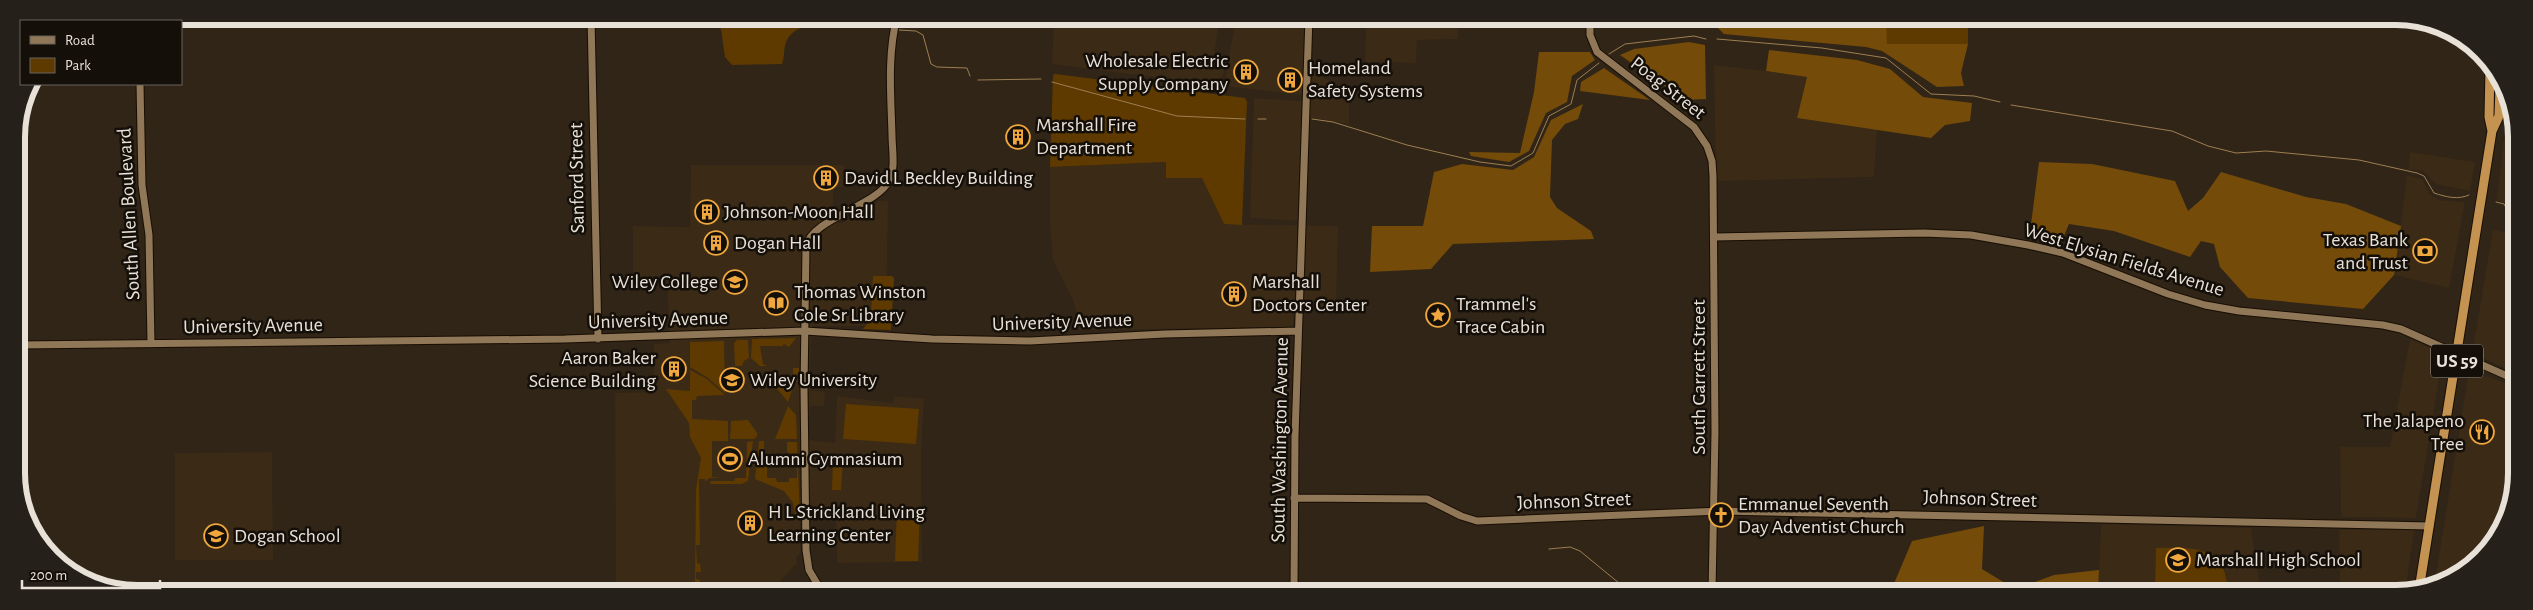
<svg xmlns="http://www.w3.org/2000/svg" width="2533" height="610" font-family="'Alegreya Sans',sans-serif">
<style>
.built{fill:#3a2a16}
.green{fill:#5e3a00}
.forest{fill:#744b09}
.lines{fill:none;stroke-linecap:round;stroke-linejoin:round}
.stream{stroke:#9e7f52;stroke-width:1}
.secondary-casing{stroke:#180e03;stroke-width:9}
.highway-casing{stroke:#180e03;stroke-width:11}
.secondary{stroke:#8f7757;stroke-width:7}
.highway{stroke:#c59351;stroke-width:9}
.labels{text-anchor:middle;dominant-baseline:central;stroke-width:5;stroke-linejoin:round;paint-order:stroke}
.shield{fill:#140f09;stroke:#a8a29a;stroke-width:1}
.shield-label{font-size:19px;font-weight:bold;fill:#e8e1d8}
.poi-label{font-size:20px;fill:#e8e1d8;stroke:#140f09;text-anchor:start}
.street-label{font-size:20px;fill:#e8e1d8;stroke:#140f09}
.rim{fill:none;stroke:#e8e1d8;stroke-width:6}
</style>
<rect width="100%" height="100%" fill="#302517"/>
<path class="built" d="M1054 17H1169L1170 22 1219 24 1213 59 1226 61 1221 86 1052 64Z
M1236 17H1307L1303 95 1224 86Z
M1314 17 1458 18V39L1417 40 1416 63 1365 62 1366 21H1314Z
M1714 65 1807 76 1797 118 1877 130 1874 177 1716 181Z
M1310 70 1349 92V124L1308 117Z
M1254 98 1302 101 1300 221 1250 218Z
M2508 102 2514 114V209L2497 199Z
M2410 152 2475 162 2470 191 2436 184 2423 171 2408 169Z
M1166 162V178L1202 177 1224 224 1338 226 1336 310H1294L1293 327 1079 330 1074 302 1053 260 1050 225V167Z
M691 165H844V187L833 188V214L840 224 879 201H888L886 326H811L810 390 825 392 824 406H810L809 440 835 443 837 396 893 403 894 396 924 399 921 453 922 562 837 563 836 511 800 510V554L796 557 797 563 770 592H623L616 587 615 393 654 392V344L670 343 667 276H633V226L690 227Z
M2407 175 2423 180 2429 194 2439 200 2465 202 2449 288 2394 275Z
M2493 230 2514 234V372L2472 353Z
M2410 339 2443 354 2416 518 2341 517 2340 447H2390Z
M2469 370 2511 385 2502 530 2475 564 2442 585 2434 587Z
M272 452 273 560H175V453Z
M2101 524 2251 528 2261 593H2098Z
M2339 530H2414L2405 593H2340Z"/>
<path class="green" d="M690 17H824L829 19 826 25C812 25 794 26 787 40 783 48 785 56 782 64L732 65 725 57 721 29 709 22 691 26Z
M1886 18H1968V44H1886Z
M1055 74 1245 98 1247 102 1242 225 1224 224 1202 178H1166V162L1050 167 1053 75Z
M873 276H892L894 278 891 330 863 329 867 324 866 317 871 314Z
M796 338 789 347 784 344 782 346H760L763 364 767 366H760L751 358 752 339Z
M737 340H748L749 358 744 361 742 366H735L734 343Z
M724 341 725 393 708 378 690 367V342Z
M793 368H799V382H795L788 402 774 385V373L775 375 793 377Z
M690 370 707 379 725 395 697 396 696 400H692V419L728 421V441H712V477L722 478H709L705 482V479H699L700 545H696L697 563 700 564 701 572H696V579L700 580V583L769 584 746 589 750 592H695L691 585 695 584 696 489 701 458 690 437 689 423 666 389 690 391Z
M846 404 919 409 916 444 843 439Z
M788 406 796 415 797 439H775Z
M748 420 757 433V436L754 439H730L731 421Z
M753 441 748 481 742 484H710L711 481H734L735 478H746L747 442Z
M759 441H764V455L767 456V478H776L777 482H789V478H797V455L787 452V442H797L800 516 796 520 793 503 784 491 755 479Z
M833 458 843 459 841 490H832Z
M920 509 918 561H895L897 510Z
M2156 548C2176 548 2207 545 2220 563 2226 571 2227 584 2229 593H2155Z"/>
<path class="forest" d="M1715 18H1886L1887 44H1968L1961 73 1964 86 1937 87 1882 51 1866 47 1724 34 1715 25Z
M1689 42 1705 45 1706 99 1685 100 1620 55 1634 49Z
M1769 50 1857 60 1890 69 1923 97 1972 103 1970 121 1945 125 1931 138 1797 118 1807 77 1766 71Z
M1539 52H1590L1595 60 1572 76 1567 102 1546 113 1529 151 1509 162 1471 156 1469 152 1520 153 1534 92Z
M1604 68 1650 100 1580 91 1581 82Z
M1583 104 1578 119 1565 124 1552 140 1550 197 1557 208 1591 231 1594 239 1453 244 1431 269 1370 272 1372 226H1423L1434 172 1462 164 1513 170 1534 157 1551 120Z
M2039 162 2092 164 2175 181 2188 211 2203 198 2221 172 2306 197 2346 204 2401 226 2394 275 2363 309 2248 298 2220 267 2214 244 2201 241 2190 257 2114 231 2069 224 2061 243 2030 232Z
M1984 526 1982 569 2015 589 2054 575 2099 570 2098 593H1890L1912 541Z"/>
<g class="lines">
<path class="stream" d="M843 17 887 23
M899 30 916 31 923 35 931 64 937 67 967 68 970 76
M1717 39 1822 48 1886 58 1931 94 1974 96 2000 102
M1609 54 1625 44 1694 36 1706 39
M978 80 1041 79
M1052 82 1177 116 1245 119
M2011 105 2172 131 2208 146 2236 153 2266 151 2359 160 2417 173 2424 176 2434 193C2446 197 2458 200 2469 195
M1258 119H1266
M1312 119 1333 122 1407 145 1480 162 1511 166 1533 153 1549 116 1571 104 1577 80 1599 63
M2496 202 2504 204 2514 222
M1549 549 1570 547 1580 551 1631 593
M603 592 607 588 615 592"/>
<g class="secondary-casing">
<path id="secondary" d="M139 16V21
M591 17 598 339
M1590 18V35L1597 52 1694 127 1707 146 1712 161 1713 176 1715 432 1712 593
M140 84 142 185 149 235 151 343
M1715 237 1924 233 1971 235 2028 245 2063 253 2168 294 2205 305 2239 311 2383 325 2401 329 2514 379
M18 345 565 339 805 331 932 339 1030 341 1165 334 1298 331
M1294 498 1427 499 1461 516 1477 521 1721 511 2430 526
M822 592 809 570 806 550 804 388 806 246C813 218 876 206 889 181 896 169 892 149 892 135 891 97 887 55 897 17
M1294 592 1295 436 1309 17"/>
</g>
<g class="highway-casing">
<path id="highway" d="M2490 68 2489 117 2492 131
M2419 590 2492 131 2499 116 2500 87"/>
</g>
<use href="#secondary" class="secondary"/>
<use href="#highway" class="highway"/>
</g>
<defs>
<g id="building-ring" transform="scale(1.25)"><circle r="9.5" fill="#140f09" stroke="#efa73e" stroke-width="1.5"/><path d="M-4-6H4V6H1V3H-1V6H-4ZM-2.5-4.3h1.7v1.8h-1.7ZM.8-4.3h1.7v1.8H.8ZM-2.5-1h1.7V.8h-1.7ZM.8-1h1.7V.8H.8Z" fill="#efa73e"/></g>
<g id="bank-ring" transform="scale(1.25)"><circle r="9.5" fill="#140f09" stroke="#efa73e" stroke-width="1.5"/><path d="M-6-4H6V4H-6ZM0-2.3a2.3 2.3 0 1 0 0 4.6a2.3 2.3 0 1 0 0-4.6Z" fill="#efa73e"/></g>
<g id="school-ring" transform="scale(1.25)"><circle r="9.5" fill="#140f09" stroke="#efa73e" stroke-width="1.5"/><path d="M0-5L7-2L0 1L-7-2ZM-4 1L0 2.5L4 1V4Q0 6-4 4Z" fill="#efa73e"/></g>
<g id="library-ring" transform="scale(1.25)"><circle r="9.5" fill="#140f09" stroke="#efa73e" stroke-width="1.5"/><path d="M-6-4Q-3-5.5-.7-3.5V5Q-3 3-6 4ZM6-4Q3-5.5 .7-3.5V5Q3 3 6 4Z" fill="#efa73e"/></g>
<g id="sight-ring" transform="scale(1.25)"><circle r="9.5" fill="#140f09" stroke="#efa73e" stroke-width="1.5"/><path d="M0-6L1.8-2.2L6-1.7L2.9 1.2L3.7 5.4L0 3.3L-3.7 5.4L-2.9 1.2L-6-1.7L-1.8-2.2Z" fill="#efa73e"/></g>
<g id="university-ring" transform="scale(1.25)"><circle r="9.5" fill="#140f09" stroke="#efa73e" stroke-width="1.5"/><path d="M0-5L7-2L0 1L-7-2ZM-4 1L0 2.5L4 1V4Q0 6-4 4Z" fill="#efa73e"/></g>
<g id="restaurant-ring" transform="scale(1.25)"><circle r="9.5" fill="#140f09" stroke="#efa73e" stroke-width="1.5"/><path d="M-5-6h1v4h1v-4h1v4h1v-4h1v5L-1.5 .5V6h-2V.5L-5-1ZM5-6V6H3V1.5H1.5Q1.5-4 5-6Z" fill="#efa73e"/></g>
<g id="stadium-ring" transform="scale(1.25)"><circle r="9.5" fill="#140f09" stroke="#efa73e" stroke-width="1.5"/><path d="M0-5a6.5 5 0 1 0 0 10a6.5 5 0 1 0 0-10ZM-3.5-1.8h7v3.6h-7Z" fill="#efa73e"/></g>
<g id="church-ring" transform="scale(1.25)"><circle r="9.5" fill="#140f09" stroke="#efa73e" stroke-width="1.5"/><path d="M-1.2-6h2.4v3.5h3.3v2.4h-3.3V6h-2.4V-.1h-3.3v-2.4h3.3Z" fill="#efa73e"/></g>
</defs>
<g fill-rule="evenodd">
<use href="#building-ring" x="1246" y="72"/>
<use href="#building-ring" x="1290" y="80"/>
<use href="#building-ring" x="1018" y="137"/>
<use href="#building-ring" x="826" y="178"/>
<use href="#building-ring" x="707" y="212"/>
<use href="#building-ring" x="716" y="243"/>
<use href="#bank-ring" x="2425" y="251"/>
<use href="#school-ring" x="735" y="282"/>
<use href="#building-ring" x="1234" y="294"/>
<use href="#library-ring" x="776" y="303"/>
<use href="#sight-ring" x="1438" y="315"/>
<use href="#building-ring" x="674" y="369"/>
<use href="#university-ring" x="732" y="380"/>
<use href="#restaurant-ring" x="2482" y="432"/>
<use href="#stadium-ring" x="730" y="459"/>
<use href="#church-ring" x="1721" y="515"/>
<use href="#building-ring" x="750" y="523"/>
<use href="#school-ring" x="216" y="536"/>
<use href="#school-ring" x="2178" y="560"/>
</g>
<g class="labels">
<rect class="shield" x="2431" y="344.5" width="52" height="33" rx="4"/>
<g class="shield-label">
<text x="2457" y="361">US 59</text>
</g>
<g class="poi-label">
<text x="1228" y="61" text-anchor="end">Wholesale Electric<tspan x="1228" dy="23">Supply Company</tspan></text>
<text x="1308" y="68">Homeland<tspan x="1308" dy="23">Safety Systems</tspan></text>
<text x="1036" y="125">Marshall Fire<tspan x="1036" dy="23">Department</tspan></text>
<text x="844" y="178">David L Beckley Building</text>
<text x="724" y="212">Johnson-Moon Hall</text>
<text x="2408" y="240" text-anchor="end">Texas Bank<tspan x="2408" dy="23">and Trust</tspan></text>
<text x="734" y="243">Dogan Hall</text>
<text x="718" y="282" text-anchor="end">Wiley College</text>
<text x="1252" y="282">Marshall<tspan x="1252" dy="23">Doctors Center</tspan></text>
<text x="794" y="292">Thomas Winston<tspan x="794" dy="23">Cole Sr Library</tspan></text>
<text x="1456" y="304">Trammel's<tspan x="1456" dy="23">Trace Cabin</tspan></text>
<text x="656" y="358" text-anchor="end">Aaron Baker<tspan x="656" dy="23">Science Building</tspan></text>
<text x="750" y="380">Wiley University</text>
<text x="2464" y="421" text-anchor="end">The Jalapeno<tspan x="2464" dy="23">Tree</tspan></text>
<text x="748" y="459">Alumni Gymnasium</text>
<text x="1738" y="504">Emmanuel Seventh<tspan x="1738" dy="23">Day Adventist Church</tspan></text>
<text x="768" y="512">H L Strickland Living<tspan x="768" dy="23">Learning Center</tspan></text>
<text x="234" y="536">Dogan School</text>
<text x="2196" y="560">Marshall High School</text>
</g>
<g class="street-label">
<text transform="translate(1668 88) rotate(38)">Poag Street</text>
<text transform="translate(577 178) rotate(-91)">Sanford Street</text>
<text transform="translate(129 214) rotate(-93)">South Allen Boulevard</text>
<text transform="translate(2124 260) rotate(17)">West Elysian Fields Avenue</text>
<text transform="translate(658 320) rotate(-2)">University Avenue</text>
<text transform="translate(1062 322) rotate(-2)">University Avenue</text>
<text transform="translate(253 326) rotate(-1)">University Avenue</text>
<text transform="translate(1699 377) rotate(-90)">South Garrett Street</text>
<text transform="translate(1280 440) rotate(-89)">South Washington Avenue</text>
<text transform="translate(1980 499) rotate(2)">Johnson Street</text>
<text transform="translate(1574 501) rotate(-2)">Johnson Street</text>
</g>
</g>
<path d="M0 0H2533V610H0ZM137 25H2396A112 112 0 0 1 2508 137V473A112 112 0 0 1 2396 585H137A112 112 0 0 1 25 473V137A112 112 0 0 1 137 25Z" fill="#25201a" fill-rule="evenodd"/>
<path class="rim" d="M137 25H2396A112 112 0 0 1 2508 137V473A112 112 0 0 1 2396 585H137A112 112 0 0 1 25 473V137A112 112 0 0 1 137 25Z"/>
<rect x="20" y="20" width="162" height="65" fill="#140f09" stroke="#69635c"/>
<rect x="30" y="36" width="25" height="8" fill="#8f7757" stroke="#69635c"/>
<text x="65" y="45" font-size="15" fill="#e8e1d8">Road</text>
<rect x="30" y="58" width="25" height="15" fill="#5e3a00" stroke="#69635c"/>
<text x="65" y="70" font-size="15" fill="#e8e1d8">Park</text>
<path d="M22 580v8h138v-8" fill="none" stroke="#e8e1d8" stroke-width="2.5"/>
<text x="30" y="580" font-size="15" fill="#e8e1d8" stroke="#140f09" stroke-width="4" paint-order="stroke">200 m</text>
</svg>
